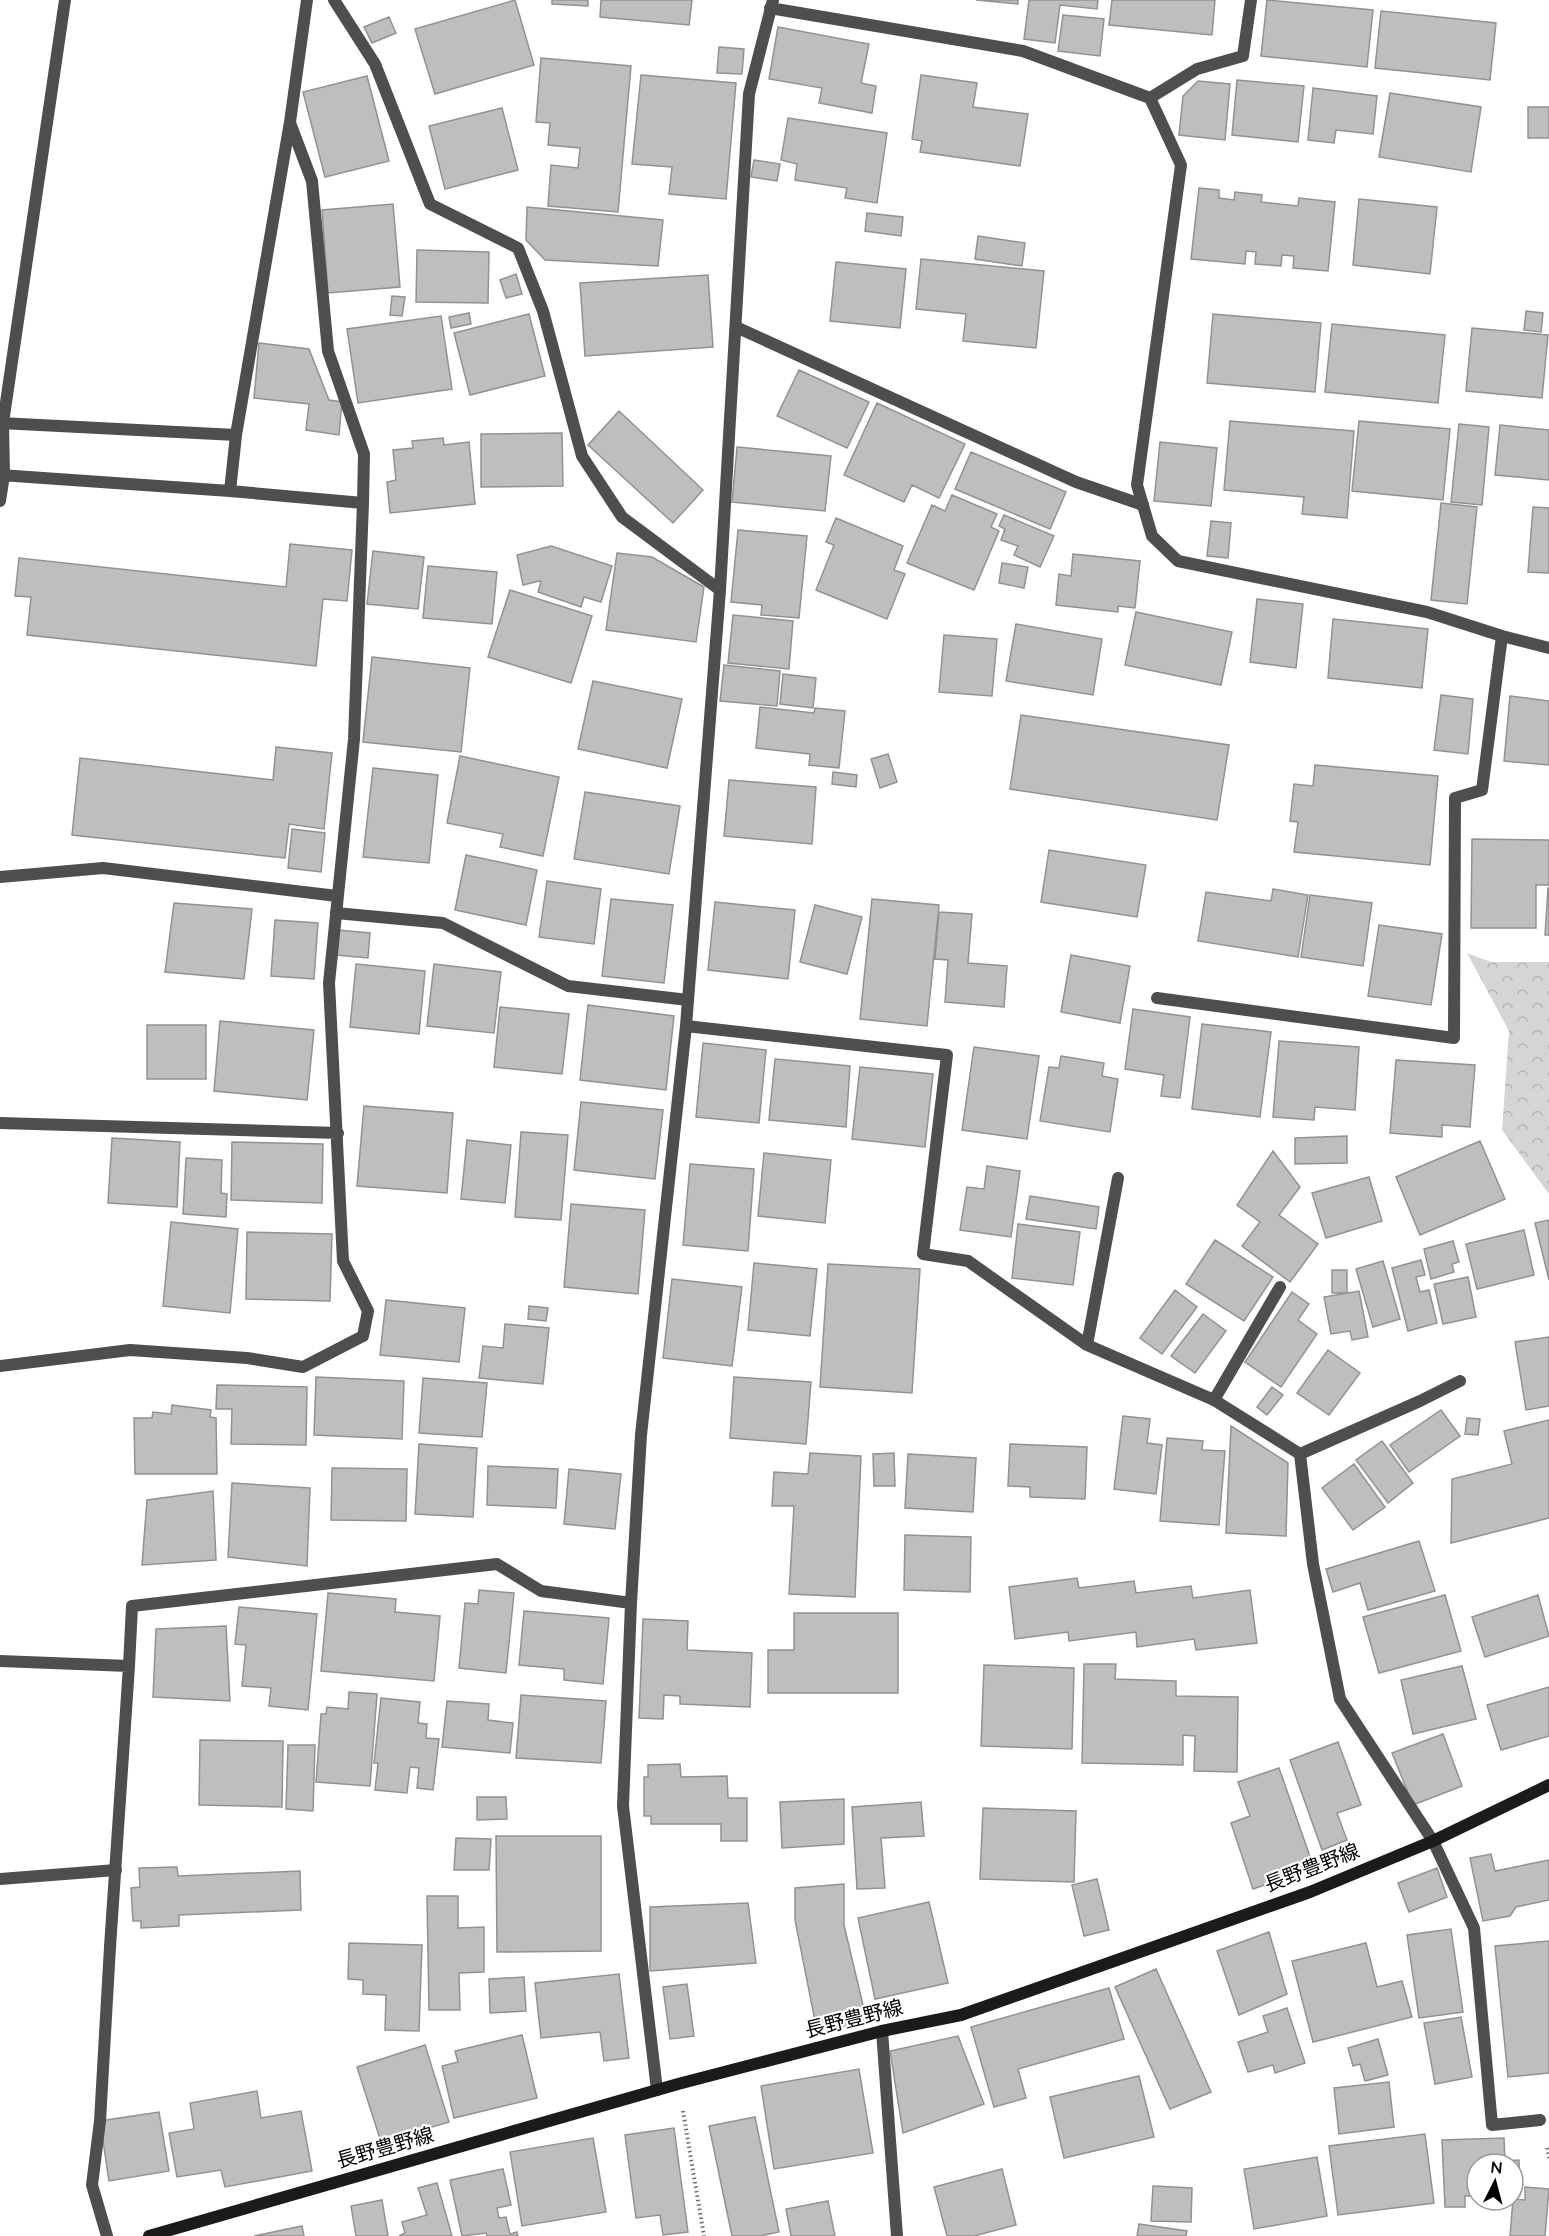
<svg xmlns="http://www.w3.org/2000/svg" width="1549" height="2236" font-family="'Nunito Sans','Noto Sans JP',sans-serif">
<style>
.park{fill:url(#park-crowns)}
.building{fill:#bebebe;stroke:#929292;stroke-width:1.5}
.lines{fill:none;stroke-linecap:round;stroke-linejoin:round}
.path{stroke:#707070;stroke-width:4;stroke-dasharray:1.5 3;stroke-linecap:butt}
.service{stroke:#4e4e4e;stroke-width:12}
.minor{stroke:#4e4e4e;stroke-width:12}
.secondary{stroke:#1b1b1b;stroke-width:12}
.labels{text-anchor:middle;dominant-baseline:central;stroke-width:4.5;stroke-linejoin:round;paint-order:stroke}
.street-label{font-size:20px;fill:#000;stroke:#fff}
</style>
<defs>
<pattern id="park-crowns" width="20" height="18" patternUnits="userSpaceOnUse" patternTransform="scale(1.5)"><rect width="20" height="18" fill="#d5d5d5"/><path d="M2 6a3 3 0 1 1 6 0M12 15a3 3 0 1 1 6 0" fill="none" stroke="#b5b5b5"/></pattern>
</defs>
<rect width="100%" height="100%" fill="#fff"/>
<path class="park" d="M1467 953 1491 962H1549V1194L1502 1130 1509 1031Z"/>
<path class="building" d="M515 0 534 65 435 94 415 29Z
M552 0H588V6L552 4Z
M601 0H692L689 25 600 17Z
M976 0H1018V4Z
M1029 0H1098L1097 9 1060 5 1055 43 1024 39Z
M1112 0H1215L1212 35 1109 25Z
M1267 0 1373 10 1367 67 1261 56Z
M1381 11 1496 23 1490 80 1375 68Z
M1063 15 1104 19 1100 56 1058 51Z
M389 17 396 33 372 43 364 27Z
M778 27 869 44 861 83 876 86 872 113 819 103 822 88 769 79Z
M719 47 744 49 742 74 717 73Z
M541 58 631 66 618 212 548 206 551 165 578 168 580 148 548 145 550 123 536 122Z
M641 75 736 83 726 199 669 194 672 167 632 164Z
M921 75 977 83 973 107 1028 114 1020 166 920 152 922 141 912 139Z
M367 76 389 161 325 177 303 92Z
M1237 80 1304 86 1298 142 1232 135Z
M1198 81 1230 84 1225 140 1179 135 1183 96Z
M1313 88 1377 96 1373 134 1336 130 1334 143 1308 140Z
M1390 93 1481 107 1471 172 1379 157Z
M1528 107H1549V138H1528Z
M502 108 518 170 445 189 429 126Z
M788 118 887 133 877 203 845 198 847 188 795 180 797 164 781 160Z
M754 160 780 164 777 181 751 177Z
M1199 188 1219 190V198L1234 200 1235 192 1262 195 1261 202 1298 206 1299 198 1335 202 1328 271 1293 268 1294 256 1282 255 1281 266 1255 264 1256 252 1246 251 1245 264 1191 259Z
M1359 199 1437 207 1430 274 1353 265Z
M393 204 400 287 328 293 322 210Z
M527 207 663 220 658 266 545 260 526 240Z
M867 213 903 217 901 236 865 231Z
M978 236 1025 243 1022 266 975 259Z
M417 250 489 252 488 303 416 302Z
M921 259 1044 271 1036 348 963 341 966 314 916 309Z
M836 262 906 269 900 328 830 321Z
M516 274 522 294 506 298 500 280Z
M708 275 713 347 585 356 580 283Z
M392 296 405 297 402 316 390 315Z
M1526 311 1543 313 1541 332 1524 330Z
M469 313 471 324 451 328 449 317Z
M529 314 545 376 470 395 454 333Z
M1213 314 1321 323 1315 392 1207 383Z
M441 316 452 389 358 403 347 329Z
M1332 324 1445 335 1438 403 1325 392Z
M1472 328 1548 335 1542 398 1466 391Z
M259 343 309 349 329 400 342 402 339 435 306 430 309 404 254 398Z
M799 370 869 402 847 448 777 416Z
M877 403 965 444 939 498 912 485 904 502 844 475Z
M619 411 703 490 673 523 588 445Z
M1230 421 1354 431 1347 518 1302 514 1304 497 1224 490Z
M1359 421 1450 429 1443 500 1352 491Z
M1459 424 1489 427 1482 505 1451 502Z
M1500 425 1549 430V480L1495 475Z
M562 433 563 486 481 487V434Z
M443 438 444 445 469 442 475 504 390 513 387 482 396 480 393 450 413 448 412 441Z
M1160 442 1217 448 1211 506 1154 501Z
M737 447 831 456 825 511 732 502Z
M971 452 1066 492 1050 529 955 489Z
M952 495 997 514 991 527 999 531 974 590 907 563 932 505 945 511Z
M1441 503 1477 507 1467 604 1431 600Z
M1533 507 1549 508V573L1528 572Z
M1004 515 1054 536 1040 567 1014 555 1018 546 1001 540 1005 529 999 526Z
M836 518 903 546 894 570 905 574 887 619 816 590 834 545 826 542Z
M1211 521 1231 523 1228 558 1207 556Z
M738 530 807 536 799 618 761 615 762 605 731 602Z
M290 544 352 550 347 601 323 599 316 666 27 635 31 597 15 596 19 558 286 587Z
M551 546 612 566 601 602 584 597 581 607 538 592 541 582 539 581 523 585 517 555Z
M373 551 424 557 418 609 367 604Z
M617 553 652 557 704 587 696 642 606 630Z
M1073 554 1140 561 1135 608 1118 606V612L1056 605 1059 574 1071 576Z
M1002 563 1028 567 1024 588 999 583Z
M428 566 497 572 492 624 423 618Z
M510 590 592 616 571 683 488 657Z
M1257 599 1303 604 1296 668 1250 662Z
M1136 612 1232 632 1221 685 1125 665Z
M733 615 793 621 789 669 728 663Z
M1333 619 1428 629 1422 688 1328 678Z
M1016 624 1102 639 1093 695 1006 681Z
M944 635 997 639 992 696 939 692Z
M372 657 470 668 461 752 363 742Z
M724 665 780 671 777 706 720 701Z
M783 674 816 678 813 708 780 704Z
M593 681 682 699 667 768 578 749Z
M1441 695 1473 699 1468 754 1434 750Z
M1510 696 1549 701V765L1504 761Z
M760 707 814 713 815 708 845 711 839 768 809 765 810 754 756 748Z
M1021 715 1229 745 1217 820 1010 789Z
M276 747 332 753 324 829 289 824 285 858 72 835 80 758 273 780Z
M888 754 897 782 880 788 871 759Z
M460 756 559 777 543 856 500 847 503 834 447 823Z
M1315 765 1438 776 1430 865 1294 852 1298 822 1290 821 1294 784 1313 786Z
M373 768 438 775 429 863 363 857Z
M833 772 857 775 856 787 832 784Z
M729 780 816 787 812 844 724 836Z
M585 792 680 806 669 874 574 859Z
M292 829 325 833 321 872 288 868Z
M1472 839 1549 840V885H1536V928H1471Z
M1049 850 1146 865 1137 917 1041 902Z
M466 855 537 870 526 925 455 910Z
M547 881 601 889 594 944 539 937Z
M1548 888 1549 889V935H1545Z
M1273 889 1308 895 1298 957 1198 941 1206 892 1271 901Z
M1310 895 1372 903 1363 966 1301 957Z
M611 899 673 905 664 983 602 976Z
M872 899 939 905 927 1026 860 1019Z
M715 902 795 910 788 979 708 970Z
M174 903 252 909 244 979 165 972Z
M815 905 862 917 847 974 800 962Z
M939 912 972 914 968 963 1007 966 1004 1007 945 1002 948 960 935 959Z
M275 920 318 923 314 979 271 976Z
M1379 925 1442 934 1431 1005 1368 996Z
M338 930 370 933 368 958 336 955Z
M1071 955 1130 966 1120 1023 1061 1012Z
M356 964 425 971 419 1034 350 1027Z
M434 964 501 972 494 1033 427 1026Z
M588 1005 674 1016 666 1090 580 1080Z
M500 1007 569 1014 562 1074 494 1067Z
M1133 1009 1190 1017 1180 1098 1161 1096 1164 1075 1125 1069Z
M220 1021 314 1030 307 1100 214 1091Z
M1202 1024 1271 1032 1260 1117 1192 1109Z
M147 1025H206V1079H147Z
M1279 1041 1359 1047 1355 1110 1315 1107 1314 1120 1273 1117Z
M703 1043 766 1050 759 1123 696 1117Z
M974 1047 1039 1056 1027 1139 962 1130Z
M1061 1056 1104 1063 1102 1076 1118 1079 1110 1132 1040 1121 1049 1067 1059 1068Z
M775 1059 850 1066 846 1127 769 1120Z
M1396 1060 1475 1065 1470 1127 1442 1125V1137L1390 1133Z
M860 1067 933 1074 925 1147 852 1139Z
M581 1102 663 1110 655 1179 574 1170Z
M364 1106 453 1113 447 1193 357 1186Z
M521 1132 568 1135 561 1220 515 1217Z
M1347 1136V1163L1295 1164V1138Z
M112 1138 180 1142 177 1207 108 1203Z
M467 1140 511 1145 505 1203 461 1199Z
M1480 1141 1505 1199 1420 1235 1396 1177Z
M232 1142 323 1144 322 1203 231 1200Z
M1273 1151 1300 1187 1279 1215 1318 1244 1290 1282 1242 1246 1260 1222 1237 1205Z
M764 1153 831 1160 825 1223 758 1216Z
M186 1158 222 1160 221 1193 227 1194 226 1217 183 1214Z
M690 1164 754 1169 748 1251 683 1245Z
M987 1166 1020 1171 1011 1237 960 1230 967 1187 984 1189Z
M1369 1177 1382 1221 1326 1238 1312 1193Z
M1030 1196 1099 1207 1096 1229 1026 1219Z
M571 1204 645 1210 638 1294 564 1287Z
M1549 1220V1280L1535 1223Z
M171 1222 238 1229 230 1313 163 1306Z
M1018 1224 1080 1232 1073 1285 1012 1278Z
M1524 1230 1534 1275 1477 1289 1466 1244Z
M247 1232 332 1234 330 1301 246 1299Z
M1215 1240 1273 1277 1244 1321 1186 1284Z
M1453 1241 1459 1262 1452 1264 1454 1272 1431 1279 1424 1249Z
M1421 1260 1425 1275 1416 1277 1420 1292 1429 1290 1437 1323 1408 1331 1392 1268Z
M1383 1261 1400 1319 1373 1327 1356 1269Z
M754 1263 817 1269 810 1336 748 1330Z
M828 1264 920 1269 912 1393 820 1387Z
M1332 1270H1347V1293H1332Z
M1468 1277 1476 1317 1443 1324 1434 1284Z
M672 1279 742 1287 732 1366 663 1358Z
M1175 1290 1197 1307 1162 1354 1140 1338Z
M1359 1291 1368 1337 1352 1340 1350 1331 1331 1334 1324 1297Z
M1292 1292 1309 1304 1298 1320 1317 1334 1281 1387 1245 1362Z
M386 1300 465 1308 459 1362 380 1355Z
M529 1306 548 1308 546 1321 528 1319Z
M1203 1314 1226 1331 1195 1373 1171 1356Z
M505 1324 549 1328 543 1384 479 1378 483 1346 503 1348Z
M1549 1337V1406L1526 1410 1515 1342Z
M1328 1350 1360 1373 1329 1415 1297 1393Z
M316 1377 404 1381 402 1439 314 1435Z
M734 1377 811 1382 806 1444 730 1438Z
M423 1378 487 1383 482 1437 419 1433Z
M217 1385 307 1387 306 1445 231 1444 232 1409H216Z
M1272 1387 1283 1395 1267 1415 1257 1407Z
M172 1405 211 1410 210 1417 216 1418 217 1474H135L134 1418H152L153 1412 171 1414Z
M1441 1410 1460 1436 1409 1472 1390 1445Z
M1123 1416 1150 1419 1147 1443 1162 1445 1156 1494 1114 1489Z
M1467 1418 1480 1419 1478 1435 1465 1434Z
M1549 1420V1518L1451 1543 1452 1479 1512 1464 1504 1431Z
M1231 1426 1288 1463 1286 1536 1226 1533Z
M1167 1438 1203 1441 1202 1450 1225 1451 1219 1525 1160 1521Z
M1382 1441 1413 1483 1388 1503 1356 1460Z
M419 1444 477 1448 473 1517 415 1514Z
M1010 1444 1087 1447 1085 1499 1030 1497V1487L1008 1486Z
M810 1453 861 1456 855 1597 789 1594 794 1506H772L774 1472 808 1474Z
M894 1453 895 1486H874L873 1454Z
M908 1454 976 1458 973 1512 905 1508Z
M1354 1464 1385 1507 1353 1530 1322 1488Z
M488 1466 558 1469 556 1508 487 1505Z
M332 1468 407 1469 406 1521 331 1520Z
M569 1469 621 1474 615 1529 564 1524Z
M232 1483 310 1488 307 1566 228 1557Z
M213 1491 216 1560 142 1565 147 1500Z
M905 1535 971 1537 970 1592 904 1590Z
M1419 1541 1435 1591 1368 1610 1360 1583 1333 1592 1326 1569Z
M1077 1578 1079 1588 1134 1581 1136 1593 1191 1586 1193 1598 1250 1590 1257 1643 1196 1650 1194 1639 1137 1647 1136 1632 1069 1641 1068 1632 1015 1639 1009 1587Z
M479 1590 514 1593 506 1673 459 1668 465 1603 478 1604Z
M328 1593 396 1599 395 1612 440 1616 434 1681 321 1671Z
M1445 1595 1461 1651 1379 1673 1363 1617Z
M1538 1595 1549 1636 1485 1657 1472 1617Z
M239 1607 317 1614 308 1710 269 1706 271 1688 242 1686 246 1645 235 1644Z
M524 1611 609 1618 603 1684 564 1680V1669L519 1665Z
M794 1613H898V1693H768V1650H794Z
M643 1619 688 1621 687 1650 752 1653 750 1707 680 1704V1696L664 1695 663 1719 639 1718Z
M226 1626 230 1701 153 1697 156 1629Z
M1084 1664H1116L1115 1679 1176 1681V1696L1238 1697 1237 1772 1194 1771 1195 1736 1183 1735V1765L1082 1763Z
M984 1665 1074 1668 1072 1749 981 1746Z
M1462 1666 1476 1719 1413 1734 1401 1680Z
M1549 1687V1736L1501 1750 1487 1705Z
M349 1692 377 1694 370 1786 316 1782 321 1714H326L327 1707 348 1709Z
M521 1695 606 1701 601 1763 516 1758Z
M381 1698 420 1702 418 1723 427 1724 426 1738 439 1739 433 1790 417 1788 419 1768 410 1767 407 1793 375 1790 378 1763H374Z
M447 1701 489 1704 488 1720 513 1723 510 1753 442 1747Z
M1443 1734 1462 1786 1413 1805 1392 1753Z
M200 1740 283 1741 282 1807 199 1805Z
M1338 1742 1361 1805 1337 1813 1347 1840 1322 1850 1290 1760Z
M288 1745H315L313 1811 286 1809Z
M680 1764 681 1777 727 1776 728 1798H747V1841H721V1824H651V1816H644V1777H648V1765Z
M1279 1768 1314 1868 1253 1889 1231 1823 1250 1816 1238 1782Z
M477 1797H506L507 1819 477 1820Z
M844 1799V1844L782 1848 780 1802Z
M921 1802 924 1836 881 1838 885 1888 857 1889 852 1807Z
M983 1808 1076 1811 1074 1882 980 1879Z
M496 1836H601V1951L497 1952Z
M456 1838 491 1839 489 1870H454Z
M1491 1854 1495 1871 1549 1860V1900L1516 1907 1510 1916 1483 1921 1470 1858Z
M177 1867 178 1876 300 1871 301 1910 179 1915V1926L141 1928V1921H133L131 1888 140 1887 139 1868Z
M1437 1868 1447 1897 1409 1912 1398 1883Z
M1097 1879 1109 1930 1084 1936 1072 1885Z
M844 1884V1925L867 2022 817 2031 795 1920V1888Z
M427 1896H458V1928L484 1927V1972L459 1973 460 2010H429Z
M929 1902 948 1983 875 1999 858 1918Z
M748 1903 756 1963 650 1971V1907Z
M1451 1929 1463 2012 1419 2018 1407 1935Z
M1269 1932 1287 1994 1239 2015 1217 1951Z
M1549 1941V2073L1508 2077 1495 1946Z
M349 1943 422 1945 419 2031 385 2030 386 1995 363 1994V1980L348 1979Z
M1366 1943 1377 1987 1402 1981 1412 2017 1313 2042 1292 1961Z
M1156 1969 1211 2092 1170 2109 1115 1987Z
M619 1974 629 2058 604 2061 600 2032 541 2038 535 1983Z
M524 1977 526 2011 490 2013 489 1979Z
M687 1984 694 2036 670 2039 663 1987Z
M1109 1988 1124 2039 1018 2069 1026 2098 994 2107 971 2027Z
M1287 2008 1305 2063 1275 2073 1273 2065 1248 2072 1238 2042 1268 2032 1263 2016Z
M1461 2017 1472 2077 1435 2084 1424 2023Z
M522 2035 537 2098 454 2118 442 2066 458 2062 455 2051Z
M958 2036 984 2104 903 2133 890 2051Z
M1378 2039 1388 2075 1365 2081 1360 2064 1353 2066 1348 2048Z
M425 2045 449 2122 381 2142 357 2067Z
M859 2069 873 2153 774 2169 761 2086Z
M1139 2076 1154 2137 1064 2158 1050 2097Z
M1389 2082 1394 2127 1339 2134 1334 2088Z
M257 2091 261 2118 301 2111 312 2171 225 2187 221 2170 177 2177 169 2133 194 2129 190 2103Z
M159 2112 169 2171 109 2181 100 2121Z
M755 2117 779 2232 760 2236H732L709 2126Z
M674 2128 688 2232 663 2235 660 2215 636 2218 625 2135Z
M1425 2134 1434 2203 1338 2215 1329 2146Z
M593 2138 606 2212 522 2226 510 2152Z
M1504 2138 1505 2161 1519 2160 1520 2195H1513V2164H1477V2196H1465V2207H1445L1442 2140Z
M1317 2157 1327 2216 1254 2229 1244 2169Z
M503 2169 511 2205 497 2208 499 2218 506 2217 510 2234 517 2232 518 2236H487L486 2233 462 2236 450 2180Z
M1002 2169 1016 2225 974 2236H947L934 2187Z
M437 2183 452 2236H399L405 2233 402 2222 427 2215 418 2188Z
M1153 2186 1192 2188 1191 2222 1151 2221Z
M1525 2187 1549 2189 1545 2236H1510L1513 2199 1525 2200Z
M382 2200 388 2236H356L351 2206Z
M828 2201 835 2236H791L786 2209Z
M1139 2224 1187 2231 1186 2236H1137Z
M302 2226 304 2236H254Z"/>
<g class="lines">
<path class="path" d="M683 2111 704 2236
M1547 2148 1549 2158"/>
<path class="service" d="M334 0 375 64 430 204 518 248 543 311 582 456 622 517 720 590
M736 327 1076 482 1143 505
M336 913 443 923 568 986 688 1000
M1214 1400 1280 1287
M0 1879 116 1870
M107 2236 92 2185 100 2121 110 1947"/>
<path class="minor" d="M770 8 1023 51 1150 98 1181 165 1137 485 1152 536 1178 561 1427 612 1502 636 1549 648
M1150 98 1197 69 1243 56 1251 0
M290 123 312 181 328 351 364 454 363 503
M0 423 236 435
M0 475 230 491 363 503 354 739 329 983 343 1261 368 1311 363 1336 303 1367 247 1358 130 1350 0 1366
M230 491 236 435 290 122 307 0
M0 501 4 475 3 423 65 0
M0 877 103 868 337 896
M1157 998 1454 1038 1455 798 1482 790 1502 636
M686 1026 947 1055 923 1254 968 1261 1087 1345 1118 1178
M0 1123 338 1133
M1087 1345 1214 1400 1300 1454 1420 1401 1460 1381
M1300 1454 1313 1564 1340 1699 1433 1841 1474 1928 1492 2125 1540 2120
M0 1661 129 1666 132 1606 497 1564 541 1591 631 1603
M110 1947 129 1666
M882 2031 897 2236
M657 2090 623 1806 631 1603 641 1435 686 1026 720 590 749 94 773 0"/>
<path class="secondary" d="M149 2236 678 2084 882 2031 961 2015 1310 1892 1433 1841 1549 1785"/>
</g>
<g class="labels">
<g class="street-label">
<text transform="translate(1312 1868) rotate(-21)">長野豊野線</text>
<text transform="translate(854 2019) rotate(-14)">長野豊野線</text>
<text transform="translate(385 2148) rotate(-16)">長野豊野線</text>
</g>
</g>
<g transform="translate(1495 2182) rotate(6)"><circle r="28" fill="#ffffff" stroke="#999999" stroke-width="1.5"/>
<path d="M0-4.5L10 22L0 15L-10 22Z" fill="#000000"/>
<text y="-9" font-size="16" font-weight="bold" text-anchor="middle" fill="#000000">N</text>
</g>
</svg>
